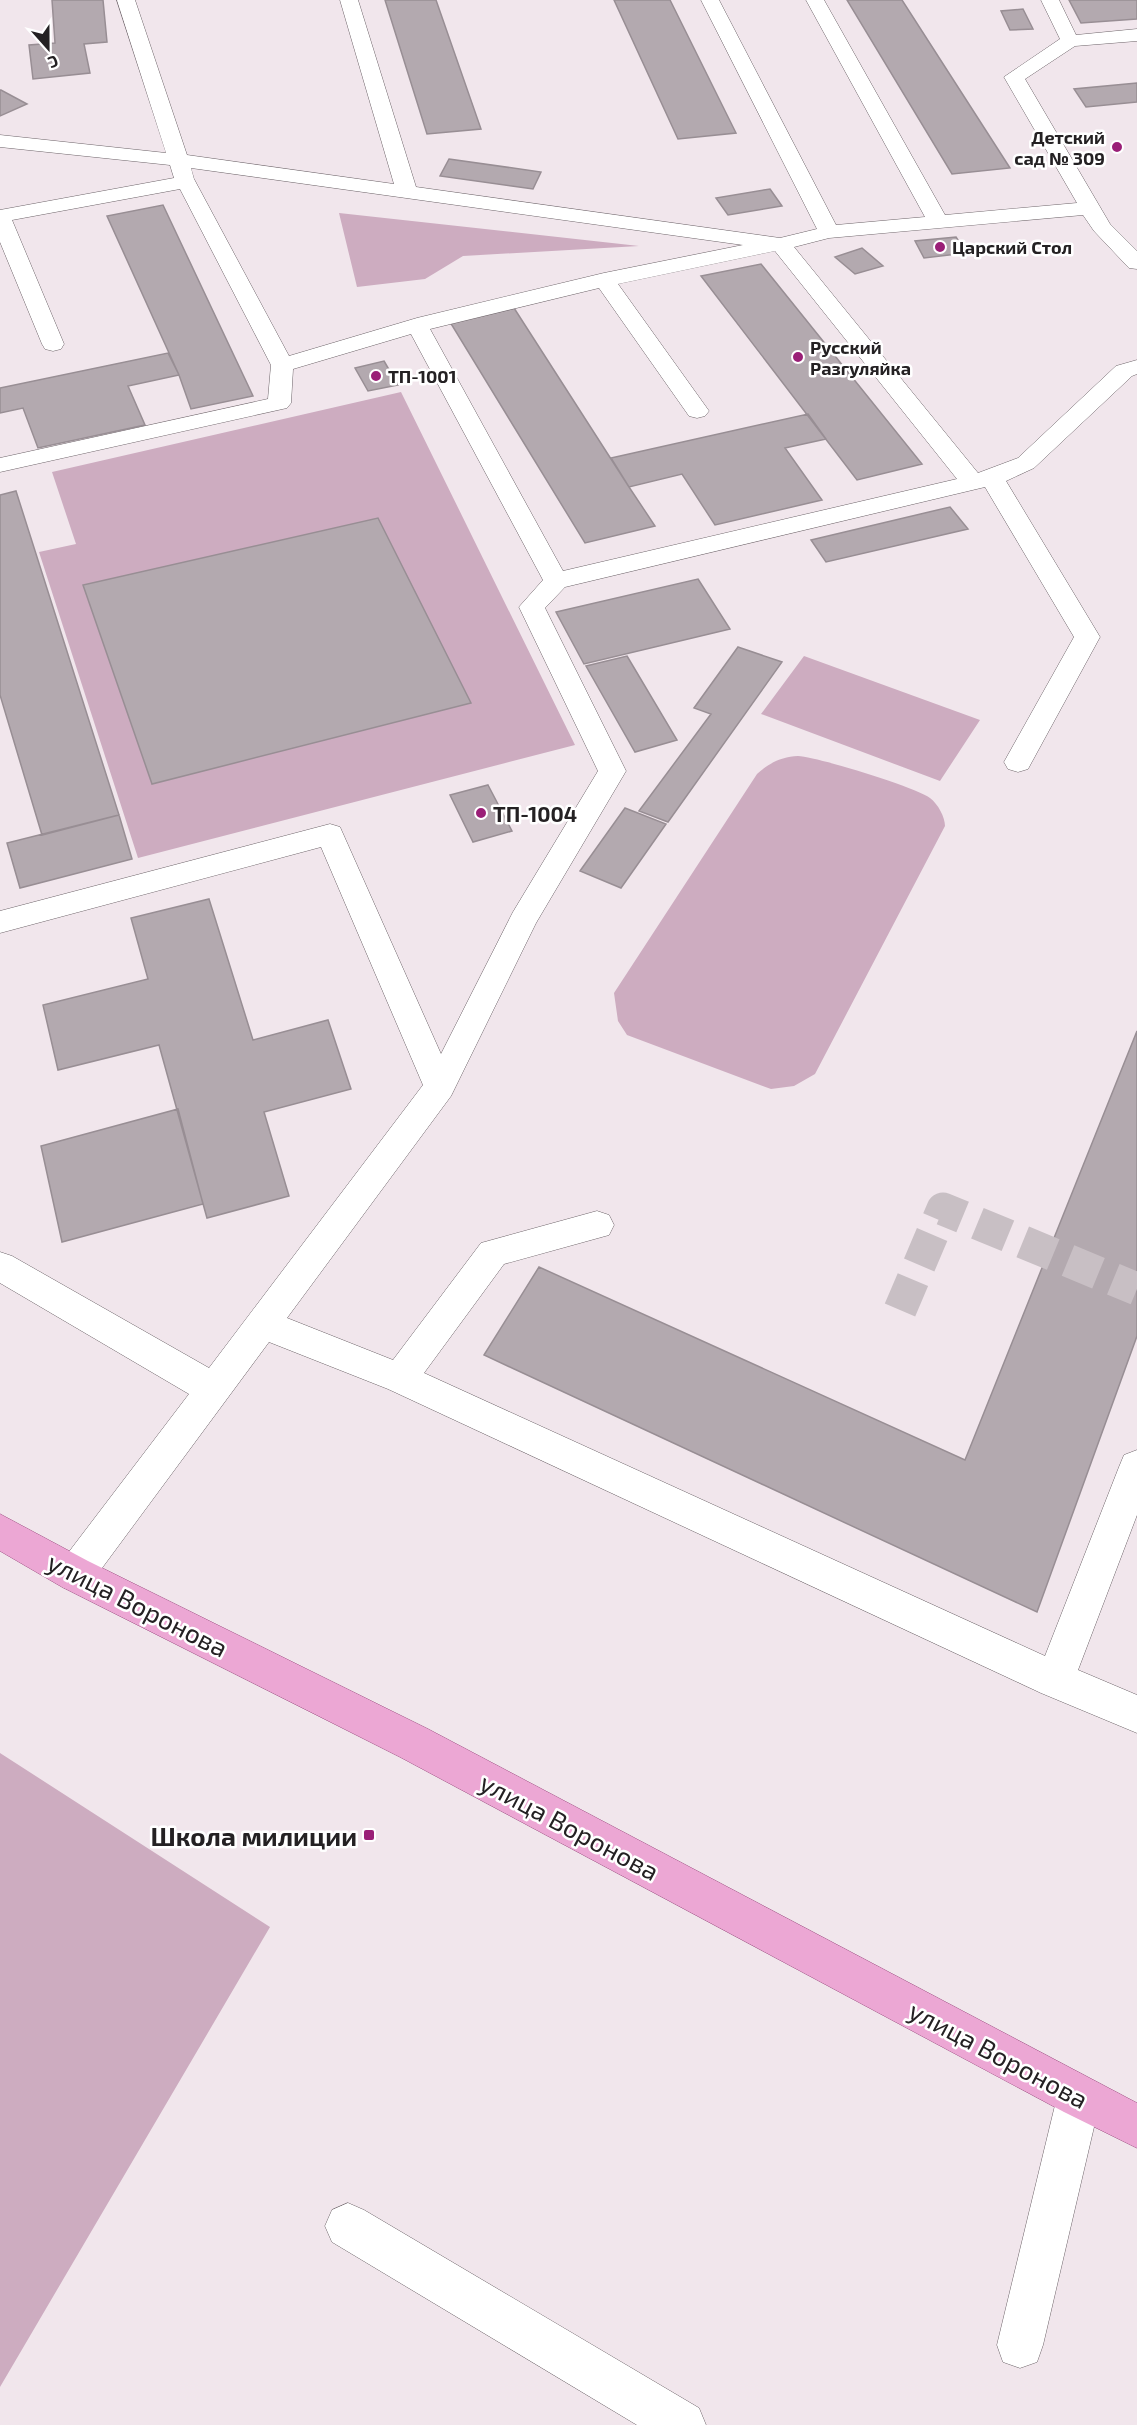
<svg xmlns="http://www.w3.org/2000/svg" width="1137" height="2425" font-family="'Exo 2',sans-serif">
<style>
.green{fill:#cdacc0}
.building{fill:#b3a9af;stroke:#988e94;stroke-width:1.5}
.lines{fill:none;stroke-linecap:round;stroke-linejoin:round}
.minor-tunnel{stroke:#c8bfc4;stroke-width:33;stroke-dasharray:33 16;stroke-linecap:butt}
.minor-casing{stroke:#6d6469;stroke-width:1}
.major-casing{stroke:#9e5284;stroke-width:1}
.minor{fill:#fff;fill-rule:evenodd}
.major{fill:#eca7d4;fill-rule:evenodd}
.poi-dot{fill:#9a1f77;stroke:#fff;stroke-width:2}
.labels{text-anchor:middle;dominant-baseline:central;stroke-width:5;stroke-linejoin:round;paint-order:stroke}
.far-poi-label{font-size:18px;font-weight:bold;fill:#242123;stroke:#fff;text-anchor:start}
.poi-label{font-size:21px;font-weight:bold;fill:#242123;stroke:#fff;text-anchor:start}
.near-street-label{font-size:26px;fill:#242123;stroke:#fff}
.near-poi-label{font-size:26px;font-weight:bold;fill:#242123;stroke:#fff;text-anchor:end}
</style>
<rect width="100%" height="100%" fill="#f1e6ec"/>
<path class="green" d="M339 213 639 246 463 256 425 279 357 287Z
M401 392 575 745 138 858 39 552 76 544 52 472Z
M804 656 980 720 940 781 761 714Z
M798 756C818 757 915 787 930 798 938 804 945 817 945 826L815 1074 794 1086 771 1089 627 1035 618 1021 614 993 757 774C769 763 781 757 798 756Z
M0 1753 270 1927 0 2387Z"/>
<path class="building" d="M52 0H103L107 42 84 44 90 73 33 79 29 45 55 43Z
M385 0H436L481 129 427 134Z
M614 0H670L736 133 678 139Z
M847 0H902L1010 168 952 174Z
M1069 0H1137V19L1081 23Z
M1023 9 1033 29 1010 30 1001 11Z
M1137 83V102L1086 107 1074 89Z
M0 90H1L27 104 0 116Z
M449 159 541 172 533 189 440 176Z
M770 189 782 206 728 215 716 198Z
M163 205 253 396 191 409 179 375 107 216Z
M956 237 966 253 924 258 915 241Z
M862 248 883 266 855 274 835 257Z
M761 264 922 464 857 480 701 276Z
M514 308 629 487 655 526 585 543 450 322Z
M168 353 179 375 128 386 145 425 38 448 23 408 0 413V388Z
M384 361 398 385 368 391 355 368Z
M808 414 826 439 785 448 822 500 715 525 682 474 629 487 611 458Z
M16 491 119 815 42 835 0 695V495Z
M950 507 968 529 826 562 811 540Z
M378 518 471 703 152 784 83 585Z
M698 579 730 629 584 664 556 612Z
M738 647 782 662 668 822 639 811 711 714 694 708Z
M627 656 677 740 635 752 586 666Z
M488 785 512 831 473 842 450 795Z
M625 808 666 824 621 888 580 871Z
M119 815 132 859 20 888 7 843Z
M209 899 253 1040 328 1020 351 1089 264 1112 289 1196 207 1218 159 1045 58 1070 43 1005 148 979 131 918Z
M1137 1031V1336L1037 1612 484 1355 539 1267 965 1460Z
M178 1109 203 1204 62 1242 41 1146Z"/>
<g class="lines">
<path class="minor-tunnel" d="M900 1310 943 1209 1137 1289"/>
<g class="minor-casing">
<path id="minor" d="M117 0H135L187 155 394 184 340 0H358L416 187 780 238 817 229 701 0H719L836 225 925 217 806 0H824L945 215 1077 203 1004 77 1060 39 1041 0H1059L1076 35 1137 29V41L1075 46 1025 79 1110 224 1137 251V269L1129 268 1094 231 1083 215 829 238 794 247 978 473 1018 458 1116 366 1137 360V374L1132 376 1034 468 1006 481 1100 637 1028 769 1018 772 1008 769 1004 762 1074 637 985 487 565 587 545 608 626 771 536 923 451 1096 287 1318 393 1360 481 1243 597 1211 609 1215 614 1225 609 1235 504 1264 424 1373 1045 1656 1119 1467 1124 1455 1137 1450V1515L1078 1670 1137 1695V1733L1041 1693 388 1389 269 1342 88 1587 75 1592 62 1587 56 1574 62 1561 189 1394 0 1283V1252L12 1256 209 1368 423 1085 321 847 0 933V911L330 824 340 827 441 1054 513 912 598 771 519 607 543 580 411 334 293 369 291 403 287 408 0 472V458L268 399 271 365 180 189 12 220 64 344 61 349 53 351 45 349 42 344 0 242V210L174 178 170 165 0 147V135L166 153ZM191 168 743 245 604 273 417 318 289 356 194 179ZM775 251 957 479 563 571 430 329 599 288 689 416 697 418 705 416 709 411 618 284Z
M1079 2075 1094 2082 1101 2097 1043 2345 1037 2362 1020 2368 1003 2362 997 2345 1057 2097 1064 2082Z
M348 2203 364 2210 699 2408 706 2425H637L332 2242 325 2226 332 2210Z"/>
</g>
<g class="major-casing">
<path id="major" d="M0 1514 88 1561 428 1729 1137 2103V2148L1064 2112 400 1757 62 1587 0 1551Z"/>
</g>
<use href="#minor" class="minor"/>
<use href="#major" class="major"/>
</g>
<g class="poi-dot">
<circle cx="1117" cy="147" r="6"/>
<circle cx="940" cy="247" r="6"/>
<circle cx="798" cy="357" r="6"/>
<circle cx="376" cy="376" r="6"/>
<circle cx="481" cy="813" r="6"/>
<rect x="363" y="1829" width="12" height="12" rx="3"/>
</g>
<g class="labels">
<g class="far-poi-label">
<text x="1105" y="137" text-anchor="end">Детский<tspan x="1105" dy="21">сад № 309</tspan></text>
<text x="952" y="247">Царский Стол</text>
<text x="810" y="347">Русский<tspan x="810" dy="21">Разгуляйка</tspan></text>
<text x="388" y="376">ТП-1001</text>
</g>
<g class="poi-label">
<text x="493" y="813">ТП-1004</text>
</g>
<g class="near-street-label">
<text transform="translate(138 1604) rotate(27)">улица Воронова</text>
<text transform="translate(570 1826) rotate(28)">улица Воронова</text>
<text transform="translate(999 2054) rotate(28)">улица Воронова</text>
</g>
<g class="near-poi-label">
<text x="357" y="1835">Школа милиции</text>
</g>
</g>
<g transform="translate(48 48) rotate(159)" stroke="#ffffff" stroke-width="4.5" paint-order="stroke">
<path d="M0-4.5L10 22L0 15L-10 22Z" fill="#242123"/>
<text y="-9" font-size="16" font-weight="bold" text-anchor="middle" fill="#242123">С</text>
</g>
</svg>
